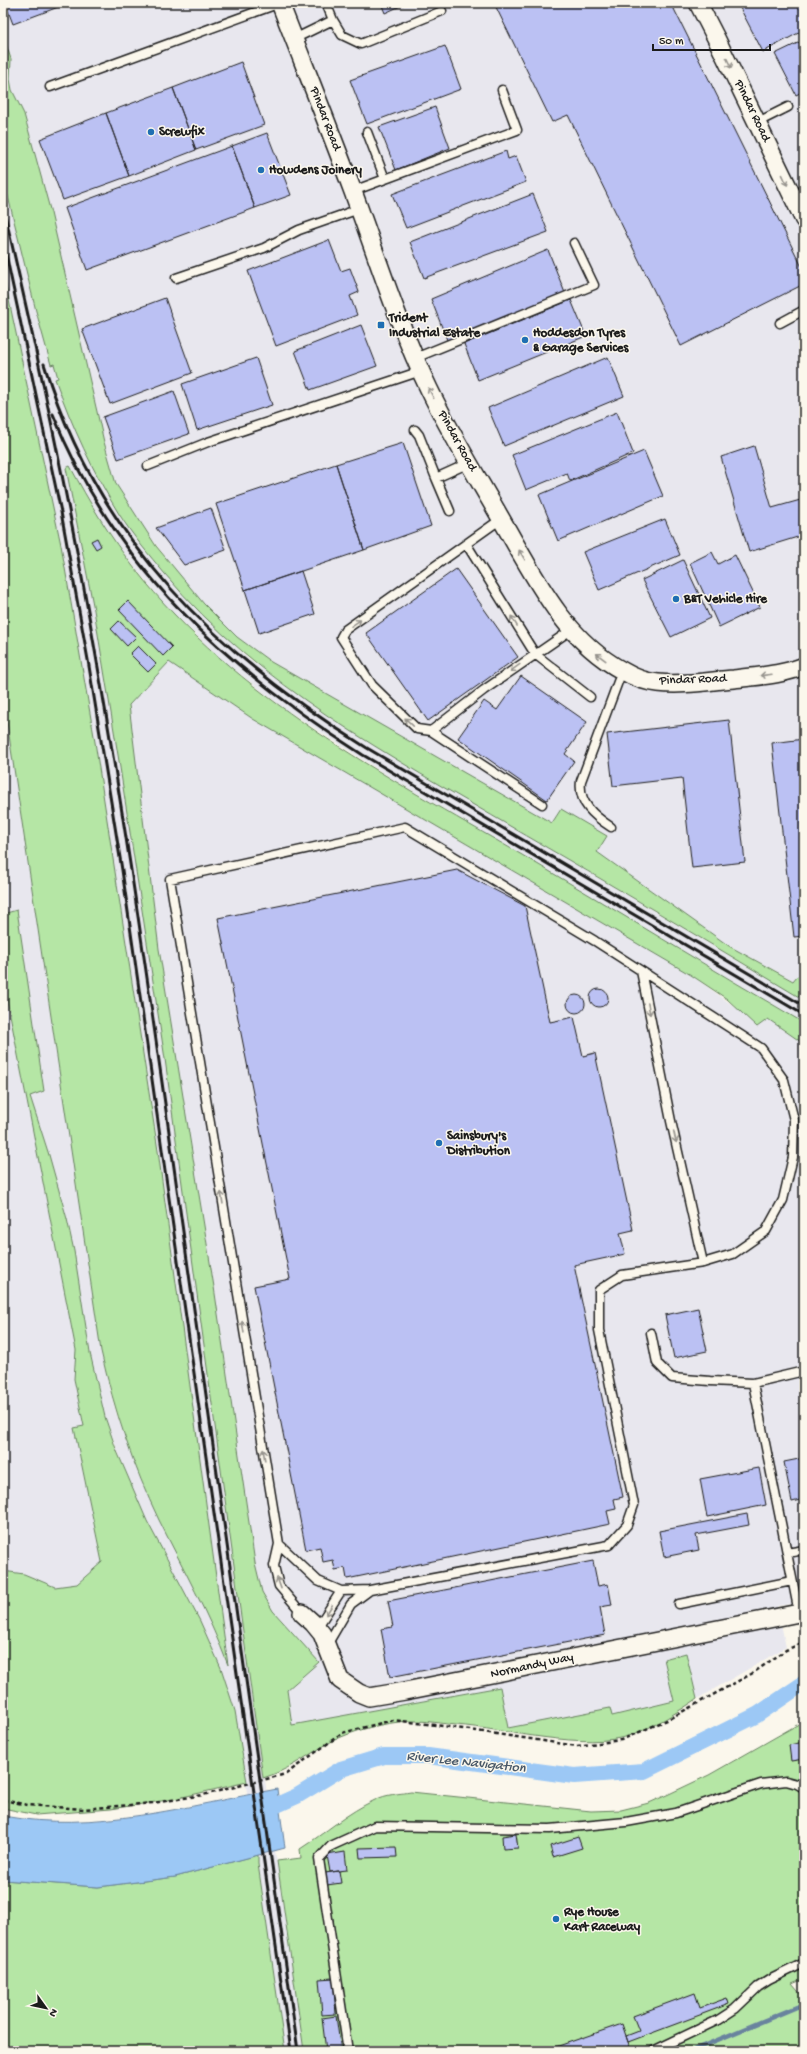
<svg xmlns="http://www.w3.org/2000/svg" width="807" height="2054" font-family="'Gochi Hand',sans-serif">
<style>
.built{fill:#e8e7ee}
.green{fill:#b5e6a5;stroke:#688160}
.water{fill:#9cc8f5;stroke:#69839e}
.lines{fill:none;stroke-linecap:round;stroke-linejoin:round}
.stream{stroke:#69839e;stroke-width:4.5}
.canal{stroke:#9cc8f5;stroke-width:16}
.building{fill:#bbc1f3;stroke:#1c1c1c}
.service-casing{stroke:#1c1c1c;stroke-width:11}
.minor-casing{stroke:#1c1c1c;stroke-width:20}
.path{stroke:#1c1c1c;stroke-width:2.5;stroke-dasharray:4 3;stroke-linecap:butt}
.service{stroke:#fbf7ec;stroke-width:8}
.minor{stroke:#fbf7ec;stroke-width:17}
.rail{stroke:#1c1c1c;stroke-width:3}
.oneway{stroke:#97948e}
.poi-dot{fill:#1f6fb2;stroke:#fbf7ec;stroke-width:1.5}
.labels{text-anchor:middle;dominant-baseline:central;stroke-width:3;stroke-linejoin:round;paint-order:stroke}
.street-label{font-size:13px;fill:#1c1c1c;stroke:#fbf7ec}
.poi-label{font-size:13px;font-weight:bold;fill:#1c1c1c;stroke:#fbf7ec;text-anchor:start}
.water-label{font-size:14px;font-style:italic;fill:#495868;stroke:#fbf7ec}
</style>
<rect width="100%" height="100%" fill="#fbf7ec"/>
<filter id="ink" filterUnits="userSpaceOnUse"><feTurbulence type="fractalNoise" baseFrequency=".025" numOctaves="2"/><feDisplacementMap in="SourceGraphic" scale="8" xChannelSelector="R" yChannelSelector="G"/><feConvolveMatrix kernelMatrix="1 2 1 2 8 2 1 2 1" color-interpolation-filters="sRGB"/></filter>
<g filter="url(#ink)">
<path class="built" d="M3 3H804V980L797 976 794 981 729 946 597 852 606 835 561 809 552 823 281 669 237 637 204 604 179 575 137 519 116 484 104 442 24 114 12 90 10 79 11 59 3 35Z
M3 176 36 311 51 364H54L59 378 56 379 88 456 120 516 148 554 189 601 247 657 317 709 393 756 804 1000V1023L391 778 285 709 222 660 166 606 121 550 99 517 70 467 66 468 94 610 119 761 165 1059 263 1766 304 2051H285L235 1711 221 1668 210 1643 147 1521 132 1489 105 1417 90 1353 74 1251 67 1219 49 1155 30 1096 44 1091 17 911 3 914V695L101 1351 109 1387 117 1415 143 1484 206 1612 228 1665 158 1151 95 742 61 545 3 272Z
M169 662 253 719 691 975 742 1012 768 1019 804 1044V1602L777 1606 786 1647 697 1699 686 1653 664 1659 674 1701 612 1716 610 1709 508 1728 499 1687 292 1725 287 1690 319 1662 273 1611 262 1592 255 1563 214 1287 159 949 129 705Z
M3 979 76 1350 74 1379 84 1426 74 1429 102 1562 77 1584 55 1587 24 1574 3 1571Z"/>
<path class="green" d="M3 35 11 59 10 79 12 90 24 114 51 213 104 442 116 484 156 546 204 604 237 637 271 662 552 823 561 809 607 836 597 852 729 946 793 981 797 976 804 980V1000C708 942 612 885 515 829 389 755 260 687 165 574 149 555 133 536 119 514 93 472 72 426 55 379L58 378 54 364 51 365 36 311 3 176Z
M3 272 61 545 95 742 158 1151 228 1665C209 1615 183 1568 159 1520 133 1466 114 1410 101 1351L3 695Z
M70 466C89 502 110 537 135 569 236 698 383 774 522 855 616 910 709 968 804 1023V1044L768 1019 757 1027 727 999 691 975 253 719 169 662 129 705 159 949 214 1287 255 1563 262 1592 273 1611 319 1662 287 1690 292 1725 500 1687 508 1728 610 1708 612 1716 674 1701 664 1659 686 1653 697 1699C676 1713 654 1727 631 1735 586 1751 505 1729 456 1725 438 1723 417 1719 399 1722 374 1725 344 1733 322 1747 302 1759 286 1771 263 1778L165 1059 119 761 94 610 66 468Z
M17 910 44 1091 30 1096 49 1155 67 1219 74 1251 90 1353 105 1417 116 1449 147 1521 200 1621 221 1668 235 1711 247 1782 174 1799 111 1809 36 1815 3 1808V1571L24 1574 55 1587 77 1584 102 1562 74 1428 84 1426 74 1379 76 1350 3 979V914Z
M804 1721V1979L792 1984 804 1998V2051H304L277 1861 301 1858 300 1849C325 1833 348 1812 375 1800 386 1794 399 1794 411 1792L591 1811 621 1810 649 1803 669 1794 709 1775Z
M258 1855V1864L285 2051H3V1880L98 1887 175 1877Z"/>
<path class="water" d="M277 1789 285 1848 175 1877 98 1887 3 1880V1816C94 1833 188 1806 277 1789Z"/>
<g class="lines">
<path class="stream" d="M691 2051 804 2004"/>
<path class="canal" d="M259 1813 297 1796 341 1769 384 1756H428L574 1776 644 1771 757 1715 804 1683"/>
</g>
<path class="building" d="M5 3H69L13 24Z
M381 3H407L385 13Z
M494 3H671L804 271V284L681 346 568 115 552 122Z
M740 3H804V30L763 52 738 4Z
M804 40V91L796 95 775 54Z
M445 46 461 89 367 124 350 80Z
M241 62 264 125 196 150 173 88Z
M173 88 196 150 129 176 106 113Z
M435 107 450 148 396 170 379 127Z
M106 113 129 176 63 200 40 139Z
M267 133 291 195 255 208 232 146Z
M232 146 255 208 87 270 65 208Z
M506 151 508 159 516 156 526 182 406 228 392 194Z
M533 194 548 232 424 278 410 242Z
M329 240 341 271 350 268 359 292 350 296 357 315 276 346 248 271Z
M548 250 565 293 447 340 431 299Z
M165 298 192 373 110 404 82 329Z
M571 300 586 336 478 380 464 344Z
M361 325 377 366 310 390 295 351Z
M608 357 624 396 504 446 488 408Z
M256 358 272 405 197 430 182 384Z
M174 391 189 434 118 459 103 417Z
M617 412 633 453 570 481 567 473 526 490 512 455Z
M403 443 431 526 364 550 336 464Z
M754 446 772 508 804 499V535L749 552 721 457Z
M644 451 663 496 558 541 539 495Z
M336 464 364 550 245 590 216 504Z
M211 508 226 550 184 565 156 528Z
M665 519 680 555 599 590 583 552Z
M97 538 101 546 96 549 91 541Z
M712 552 718 564 735 555 760 607 719 627 690 563Z
M683 560 710 618 671 637 642 580Z
M456 569 518 657 428 721 366 633Z
M301 571 315 614 259 633 245 590Z
M128 601 172 647 163 656 119 610Z
M119 621 136 637 127 646 111 629Z
M138 646 156 664 148 672 130 654Z
M521 676 587 722 565 754 574 761 547 800 458 738 484 701 497 710Z
M729 720 745 862 692 868 682 778 613 786 607 734Z
M804 739V936L794 937 772 743Z
M457 870 525 906 550 1022 574 1017 583 1056 595 1053 633 1230 620 1233 625 1254 574 1265 623 1497 614 1499 616 1509 607 1511 610 1524 347 1579 345 1568 335 1570 333 1560 323 1562 320 1547 306 1550 254 1286 290 1279 218 918Z
M590 998a9 9 0 1 1 18 0a9 9 0 1 1-18 0Z
M567 1004a9 9 0 1 1 18 0a9 9 0 1 1-18 0Z
M698 1308 707 1351 674 1358 665 1315Z
M804 1458V1499L792 1502 784 1462Z
M759 1468 766 1505 707 1517 700 1479Z
M747 1514 749 1525 696 1535 699 1550 664 1557 659 1531Z
M593 1561 598 1586 608 1584 612 1605 600 1607 605 1635 390 1677 381 1629 393 1627 388 1601Z
M804 1742V1759L791 1761 789 1745Z
M516 1834 518 1848 503 1849 502 1836Z
M578 1837 582 1848 553 1857 550 1846Z
M396 1847 397 1857 360 1858 359 1848Z
M345 1852 347 1870 330 1872 327 1855Z
M339 1871 341 1883 327 1885 325 1873Z
M333 1978 336 2014 322 2015 319 1979Z
M695 1993 700 2008 727 1998 729 2004 628 2042 626 2036 639 2031 633 2016Z
M336 2016 341 2051H326L322 2018Z
M622 2024 631 2051 623 2048 624 2051H544Z"/>
<g class="lines">
<g class="service-casing">
<path id="service" d="M326 3 333 20
M294 39 333 20 342 35 361 44 442 11
M50 87 280 3
M758 122 788 107
M367 132 385 179
M353 191 517 130 502 90
M176 278 264 248 299 230 359 209
M780 323 804 310
M415 358 594 285 574 243
M415 430 419 435 436 478 469 463
M148 466 208 442 421 371
M436 478 450 511
M501 519 345 630 341 637 372 685 417 729 431 731 484 690 571 630
M467 545 535 654 590 697
M431 731 542 804
M611 827C594 816 578 803 581 781L622 671
M641 971 671 1121 703 1263
M651 1333 657 1363 672 1378 710 1381 753 1383
M279 1544 318 1581 341 1591 370 1590
M787 1553 804 1550
M679 1604 792 1581
M302 1613 279 1586 274 1566 279 1544 170 879 405 827 595 941 761 1048 784 1080 794 1120 793 1157 783 1200 766 1231 733 1254 703 1263 622 1275 599 1290V1330L634 1505 627 1525 609 1545 370 1590 351 1604 327 1645
M799 1613 753 1383 804 1371
M317 1628 341 1591
M348 2051 319 1859 331 1846 375 1826 550 1829 626 1822 676 1813 761 1784 786 1781 797 1784 804 1788
M653 2051 718 2020 735 2009 758 1987 769 1980 804 1963"/>
</g>
<g class="minor-casing">
<path id="minor" d="M280 3C304 65 329 127 352 189 377 256 398 325 429 389 450 433 476 475 500 517 533 574 563 639 623 671 633 677 646 682 658 683 683 686 709 681 734 679 757 676 782 675 804 666
M698 3 717 40 804 220
M302 1613 313 1623 322 1634 340 1680 359 1693 369 1697 405 1691 804 1612"/>
</g>
<path class="path" d="M3 1800 28 1805 84 1809 153 1803 203 1795 286 1774 342 1733 393 1720 443 1726 577 1746 621 1740 667 1720 753 1673 786 1650 804 1642"/>
<use href="#service" class="service"/>
<use href="#minor" class="minor"/>
<path class="rail" d="M3 206C38 355 70 505 96 656 133 866 161 1077 191 1288 227 1542 262 1797 298 2051
M3 240 61 512 88 660 122 870 291 2051
M44 364C98 540 215 653 367 748L804 1006
M53 414C114 568 227 668 363 755L804 1015"/>
</g>
<defs><path id="oneway-shaft" d="M-6 0H5M1.5-3L5.5 0L1.5 3" fill="none" stroke-width="1.6" stroke-linecap="round" stroke-linejoin="round"/></defs>
<g class="oneway">
<use href="#oneway-shaft" transform="translate(729 63) rotate(64)"/>
<use href="#oneway-shaft" transform="translate(785 180) rotate(65)"/>
<use href="#oneway-shaft" transform="translate(431 393) rotate(-117)"/>
<use href="#oneway-shaft" transform="translate(522 555) rotate(-121)"/>
<use href="#oneway-shaft" transform="translate(514 621) rotate(-122)"/>
<use href="#oneway-shaft" transform="translate(356 623) rotate(-34)"/>
<use href="#oneway-shaft" transform="translate(601 657) rotate(-143)"/>
<use href="#oneway-shaft" transform="translate(515 668) rotate(144)"/>
<use href="#oneway-shaft" transform="translate(766 675) rotate(173)"/>
<use href="#oneway-shaft" transform="translate(409 722) rotate(-136)"/>
<use href="#oneway-shaft" transform="translate(649 1009) rotate(79)"/>
<use href="#oneway-shaft" transform="translate(675 1137) rotate(77)"/>
<use href="#oneway-shaft" transform="translate(222 1198) rotate(-99)"/>
<use href="#oneway-shaft" transform="translate(243 1327) rotate(-99)"/>
<use href="#oneway-shaft" transform="translate(264 1455) rotate(-99)"/>
<use href="#oneway-shaft" transform="translate(279 1583) rotate(-110)"/>
<use href="#oneway-shaft" transform="translate(329 1610) rotate(123)"/>
</g>
</g>
<g class="poi-dot">
<circle cx="151" cy="132" r="4"/>
<circle cx="261" cy="170" r="4"/>
<rect x="377" y="321" width="8" height="8" rx="2"/>
<circle cx="525" cy="340" r="4"/>
<circle cx="676" cy="599" r="4"/>
<circle cx="439" cy="1143" r="4"/>
<circle cx="556" cy="1919" r="4"/>
</g>
<g class="labels">
<g class="street-label">
<text transform="translate(752 111) rotate(64)">Pindar Road</text>
<text transform="translate(325 119) rotate(69)">Pindar Road</text>
<text transform="translate(457 441) rotate(61)">Pindar Road</text>
<text transform="translate(693 680) rotate(-2)">Pindar Road</text>
<text transform="translate(532 1666) rotate(-12)">Normandy Way</text>
</g>
<g class="poi-label">
<text x="159" y="132">Screwfix</text>
<text x="269" y="170">Howdens Joinery</text>
<text x="389" y="318">Trident<tspan x="389" dy="15">Industrial Estate</tspan></text>
<text x="533" y="333">Hoddesdon Tyres<tspan x="533" dy="15">&amp; Garage Services</tspan></text>
<text x="684" y="599">B&amp;T Vehicle Hire</text>
<text x="447" y="1136">Sainsbury's<tspan x="447" dy="15">Distribution</tspan></text>
<text x="564" y="1912">Rye House<tspan x="564" dy="15">Kart Raceway</tspan></text>
</g>
<g class="water-label">
<text transform="translate(466 1763) rotate(6)">River Lee Navigation</text>
</g>
</g>
<rect width="807" height="2054" fill="none" stroke="#fbf7ec" stroke-width="16"/>
<rect x="8" y="8" width="791" height="2038" fill="none" stroke="#1c1c1c" stroke-width="1.5" filter="url(#ink)"/>
<g transform="translate(46 2008) rotate(123)" stroke="#fbf7ec" stroke-width="3" paint-order="stroke">
<path d="M0-3L7 15L0 10L-7 15Z" fill="#1c1c1c"/>
<text y="-6" font-size="11" font-weight="bold" text-anchor="middle" fill="#1c1c1c">N</text>
</g>
<path d="M653 44v6h117v-6" fill="none" stroke="#1c1c1c" stroke-width="2"/>
<text x="659" y="44" font-size="12" fill="#1c1c1c" stroke="#fbf7ec" stroke-width="3" paint-order="stroke">50 m</text>
</svg>
